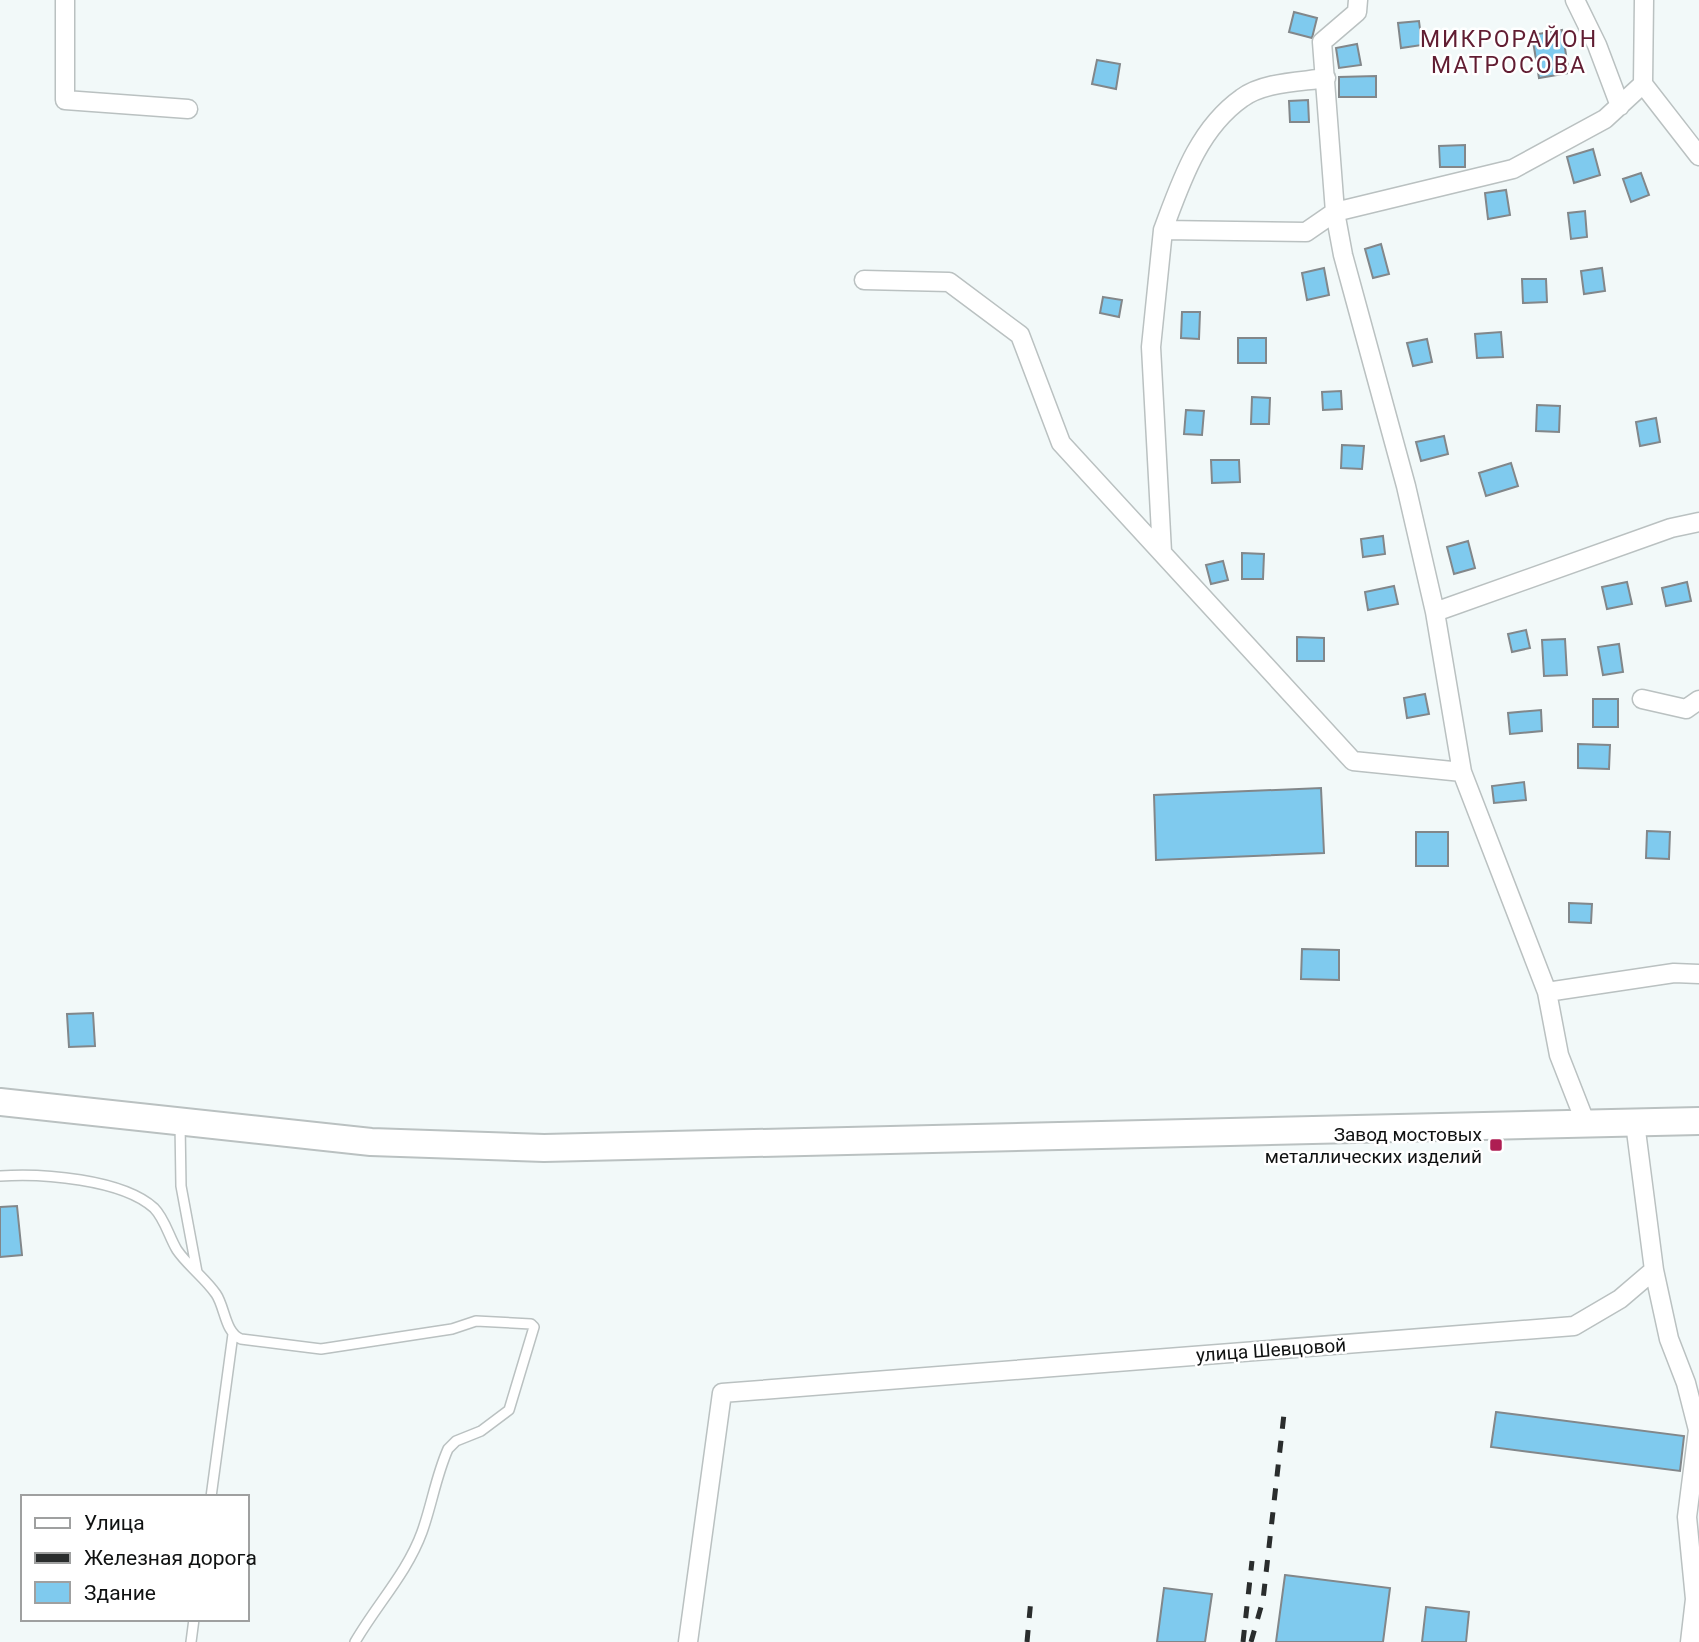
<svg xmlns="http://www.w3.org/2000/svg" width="1699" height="1642" font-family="Roboto,sans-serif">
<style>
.building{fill:#7fcaee;stroke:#82878a;stroke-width:2}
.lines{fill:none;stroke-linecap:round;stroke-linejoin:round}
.lane-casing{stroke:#bac1c1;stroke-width:12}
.street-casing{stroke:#bac1c1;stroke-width:21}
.secondary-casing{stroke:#bac1c1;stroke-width:30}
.lane{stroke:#fff;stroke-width:9}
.street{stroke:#fff;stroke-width:18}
.secondary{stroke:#fff;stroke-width:26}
.rail{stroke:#2a2d2d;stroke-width:5;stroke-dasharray:12 12;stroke-linecap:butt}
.poi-dot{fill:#ae1e53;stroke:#fff;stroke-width:2.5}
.labels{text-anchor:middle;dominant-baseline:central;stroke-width:5;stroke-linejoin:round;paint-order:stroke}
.poi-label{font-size:19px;fill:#101212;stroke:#fff;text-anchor:end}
.street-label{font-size:19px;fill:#101212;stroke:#fff}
.quarter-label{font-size:23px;letter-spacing:2px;fill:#611d32;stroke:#fff}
</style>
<rect width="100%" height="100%" fill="#f2f9f9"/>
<path class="building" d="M1294 12 1317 18 1312 38 1289 32Z
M1419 21 1422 45 1401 48 1398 23Z
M1562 30 1569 73 1539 78 1532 35Z
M1357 44 1361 65 1339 68 1336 48Z
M1097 60 1120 64 1116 89 1092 84Z
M1376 76V97H1339V77Z
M1308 100 1309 122H1290L1289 101Z
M1465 145V167H1440L1439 146Z
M1593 149 1600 175 1574 183 1567 157Z
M1641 173 1649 195 1631 202 1623 179Z
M1506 190 1510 215 1488 219 1485 193Z
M1585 211 1587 237 1571 239 1568 213Z
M1381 244 1389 274 1373 278 1365 249Z
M1324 268 1329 295 1307 300 1302 273Z
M1602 268 1605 291 1584 294 1581 271Z
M1522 279H1546L1547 302 1523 303Z
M1103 297 1122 300 1119 317 1100 313Z
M1182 312H1200L1199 339 1181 338Z
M1501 332 1503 357 1477 358 1475 334Z
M1238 338H1266V363H1238Z
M1427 339 1432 362 1413 366 1407 343Z
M1341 391 1342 409 1323 410 1322 392Z
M1252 397 1270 398 1269 424H1251Z
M1537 405 1560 406 1559 432 1536 431Z
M1186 410 1204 411 1202 435 1184 434Z
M1656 418 1660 442 1640 446 1636 422Z
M1444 436 1448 454 1421 461 1416 442Z
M1342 445 1364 446 1362 469 1341 468Z
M1211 460H1239L1240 482 1212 483Z
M1511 463 1518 486 1486 496 1479 473Z
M1383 536 1385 554 1363 557 1361 539Z
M1468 541 1475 568 1454 574 1447 547Z
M1242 553 1264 554 1263 579H1242Z
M1223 561 1228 580 1211 584 1206 565Z
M1627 582 1632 604 1607 609 1602 587Z
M1687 582 1691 601 1666 606 1662 588Z
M1394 586 1398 604 1368 610 1365 592Z
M1526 630 1530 648 1512 652 1508 634Z
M1297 637 1324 638V661H1297Z
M1565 639 1567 675 1544 676 1542 640Z
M1619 644 1623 672 1603 675 1598 647Z
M1425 694 1429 714 1407 718 1404 698Z
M1593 699H1618V727H1593Z
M1541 710 1542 731 1510 734 1508 713Z
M1578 744 1610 745 1609 769 1578 768Z
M1524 782 1526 800 1494 803 1492 786Z
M1321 788 1324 853 1156 860 1154 795Z
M1647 831 1670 832 1669 859 1646 858Z
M1416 832H1448V866H1416Z
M1569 903 1592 904 1591 923 1569 922Z
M1302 949 1339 950V980L1301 979Z
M93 1013 95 1046 69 1047 67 1014Z
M17 1206 22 1255 0 1257V1207Z
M1496 1412 1684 1436 1680 1471 1491 1447Z
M1285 1575 1390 1588 1383 1642H1276Z
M1164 1588 1212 1594 1205 1642H1157Z
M1426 1607 1469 1612 1466 1642H1422Z"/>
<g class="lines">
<g class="lane-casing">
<path id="lane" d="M180 1123 181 1186 197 1272
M0 1176C41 1173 122 1179 154 1208 165 1219 169 1237 177 1250 188 1266 205 1278 216 1294 225 1307 225 1333 241 1339L321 1349 452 1329 476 1321 531 1324 534 1327 509 1410 481 1431 456 1441 448 1449C436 1476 432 1504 422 1532 407 1573 377 1604 355 1642
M211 1497 233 1334
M191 1642 194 1619"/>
</g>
<g class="street-casing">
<path id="street" d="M65 0V100L188 109
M1358 0 1357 12 1322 42 1335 212 1343 255 1406 486 1435 612
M1575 0 1597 45 1620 106
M1644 0 1643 84 1699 156
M1163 230C1181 182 1198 129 1242 98 1263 82 1300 82 1326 78
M864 280 949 282 1020 335 1061 443 1353 761 1462 772 1547 992 1559 1055 1586 1124
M1162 552 1151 347 1163 230 1306 232 1335 212 1513 169 1605 119 1643 84
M1642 699 1686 709 1699 700
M1462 772 1435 612 1671 528 1699 522
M1547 992 1674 973 1699 974
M1654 1270 1669 1339 1686 1383 1698 1430 1687 1517 1695 1599 1690 1642
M688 1642 722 1393 1574 1326 1620 1299 1654 1270 1635 1123"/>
</g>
<g class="secondary-casing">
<path id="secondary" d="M0 1102 371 1142 544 1148 1699 1121"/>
</g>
<use href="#lane" class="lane"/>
<use href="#street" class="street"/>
<use href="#secondary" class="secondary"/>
<path class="rail" d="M1027 1642 1031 1599
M1243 1642 1252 1561
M1251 1642 1263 1600 1284 1414"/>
</g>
<rect class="poi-dot" x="1489" y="1138" width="14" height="14" rx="3.5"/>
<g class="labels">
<g class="poi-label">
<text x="1482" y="1134">Завод мостовых<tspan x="1482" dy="22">металлических изделий</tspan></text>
</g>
<g class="street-label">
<text transform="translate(1271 1350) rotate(-4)">улица Шевцовой</text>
</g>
<g class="quarter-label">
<text x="1509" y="39">МИКРОРАЙОН<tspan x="1509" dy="26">МАТРОСОВА</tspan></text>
</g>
</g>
<rect x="21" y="1495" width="228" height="126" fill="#ffffff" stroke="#9fa0a0" stroke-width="2"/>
<rect x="35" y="1518" width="35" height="10" fill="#ffffff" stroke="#9fa0a0" stroke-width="2"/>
<text x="84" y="1530" font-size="21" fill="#101212">Улица</text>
<rect x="35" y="1553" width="35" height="10" fill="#2a2d2d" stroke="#9fa0a0" stroke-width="2"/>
<text x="84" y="1565" font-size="21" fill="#101212">Железная дорога</text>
<rect x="35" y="1582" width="35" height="21" fill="#7fcaee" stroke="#9fa0a0" stroke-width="2"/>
<text x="84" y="1600" font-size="21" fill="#101212">Здание</text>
</svg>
